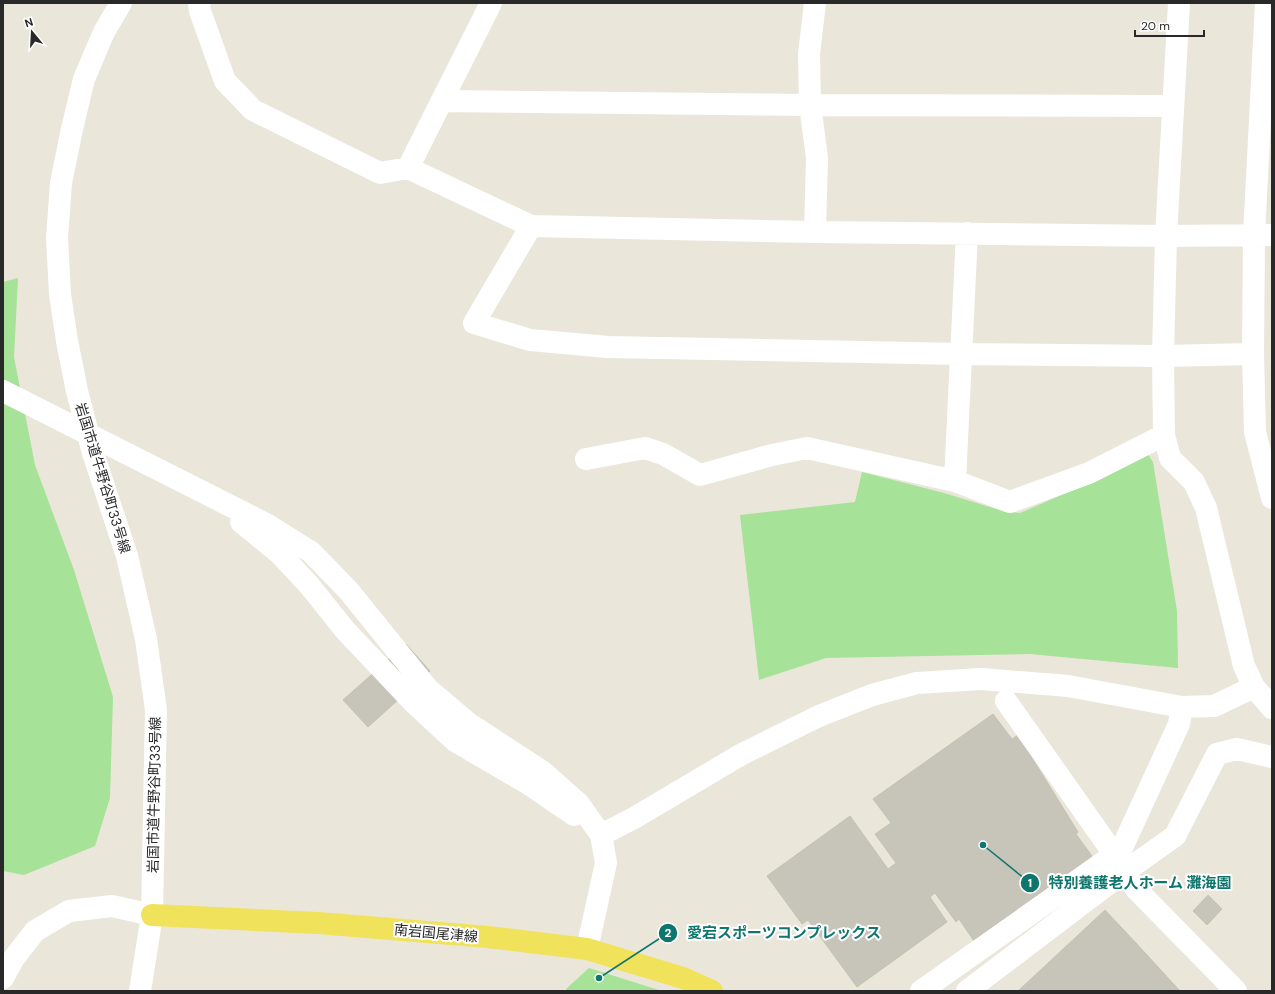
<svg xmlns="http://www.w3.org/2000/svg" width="1275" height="994" font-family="'DM Sans','Noto Sans JP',sans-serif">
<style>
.green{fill:#a6e297}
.building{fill:#c7c4b9;stroke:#c6c3b4}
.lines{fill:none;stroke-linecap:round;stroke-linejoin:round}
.minor{stroke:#fff;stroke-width:22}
.major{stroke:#f0e25b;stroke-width:22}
.labels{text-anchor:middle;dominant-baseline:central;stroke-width:4;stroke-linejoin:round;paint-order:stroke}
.street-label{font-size:14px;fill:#292929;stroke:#fff}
.leader{fill:none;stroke:#0f766e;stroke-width:1.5}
.callout-dot{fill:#0f766e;stroke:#fff;stroke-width:1.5}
.mark-label{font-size:12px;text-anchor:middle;font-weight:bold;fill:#fff}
.callout-label{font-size:15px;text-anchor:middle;font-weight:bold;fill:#0f766e;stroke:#fff;stroke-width:4;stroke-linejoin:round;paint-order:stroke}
</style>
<rect width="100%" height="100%" fill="#ebe6da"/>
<path class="green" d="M18 278 14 357 35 465 74 570 113 697 110 798 95 846 24 875 3 871V282Z
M1147 453 1153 462 1177 611 1178 668 1030 654 826 658 759 680 740 515 855 502 862 472 944 493 1006 512 1020 513 1117 471Z
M589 968 662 991H567L566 989Z"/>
<path class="building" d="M406 644 430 671 368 727 343 700Z
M993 714 1012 739 1018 735 1078 832 1076 834 1092 856 974 941 959 919 956 922 935 893 930 897 947 922 857 987 808 920 802 924 767 876 850 816 888 869 896 863 875 834 891 823 873 799Z
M1208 895 1222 909 1207 925 1193 911Z
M1105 910 1136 943 1084 991H1018Z
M1136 943 1180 991H1084Z"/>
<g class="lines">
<path class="minor" d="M121 3 104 32 84 79 72 129 61 183 57 238 60 294 67 341 77 391 93 453 127 556 146 639 156 710 152 915 140 991
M199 3 200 11 225 81 253 110 380 173 408 168 531 226 815 232 1166 236 1272 235
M1179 3 1166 236 1163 356 1164 435 1170 458 1194 482 1206 508 1244 666 1254 687 1272 708
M1266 3 1254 235 1253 354 1255 432 1272 498
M442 101 810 105 1173 106
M408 168 491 3
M531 226 474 323 530 340 608 347 961 354 1163 356 1253 354
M815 232 817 158 810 105 809 54 815 3
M3 391 268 525 311 552 348 590 428 689 468 723 543 772 579 804 601 835 606 863 587 949
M586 459 645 448 663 454 700 475 772 455 807 448 955 481 1010 502 1089 473 1164 435
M955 481 967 233
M241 522 279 553 309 585 345 630 413 702 455 741 527 783 574 815
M1006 701 1114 854
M601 835 634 818 742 754 819 716 872 695 917 683 981 679 1068 686 1182 707 1214 706 1254 687
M1124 872 1136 889 1236 991
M3 978 14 958 35 931 69 911 112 906 152 915
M921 991 1121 850 1179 724 1182 707
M967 991 1124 872 1175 836 1217 754 1237 749 1272 757"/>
<path class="major" d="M152 915 318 923 488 937 587 949 683 978 712 991"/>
</g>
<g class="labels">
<g class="street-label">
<text transform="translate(103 478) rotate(73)">岩国市道牛野谷町33号線</text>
<text transform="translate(154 795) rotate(-89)">岩国市道牛野谷町33号線</text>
<text transform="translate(436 933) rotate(5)">南岩国尾津線</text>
</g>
</g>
<path class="leader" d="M983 845L1030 883M599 978L668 933"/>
<g class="callout-dot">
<circle cx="983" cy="845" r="4"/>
<circle cx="599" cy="978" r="4"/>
<circle cx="1030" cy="883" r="10"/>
<circle cx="668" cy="933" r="10"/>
</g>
<g class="mark-label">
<text x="1030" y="887">1</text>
<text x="668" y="937">2</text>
</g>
<g class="callout-label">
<text x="1140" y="888">特別養護老人ホーム 灘海園</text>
<text x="784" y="938">愛宕スポーツコンプレックス</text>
</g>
<rect width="1275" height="994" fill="none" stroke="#292929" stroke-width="8"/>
<g transform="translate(32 32) rotate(342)" stroke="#ffffff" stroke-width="3" paint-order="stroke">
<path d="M0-3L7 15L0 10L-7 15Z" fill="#292929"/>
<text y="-6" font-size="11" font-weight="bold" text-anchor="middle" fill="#292929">N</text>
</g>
<path d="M1135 30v6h69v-6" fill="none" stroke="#292929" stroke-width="2"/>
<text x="1141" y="30" font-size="12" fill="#292929" stroke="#ffffff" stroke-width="3" paint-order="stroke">20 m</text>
</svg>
